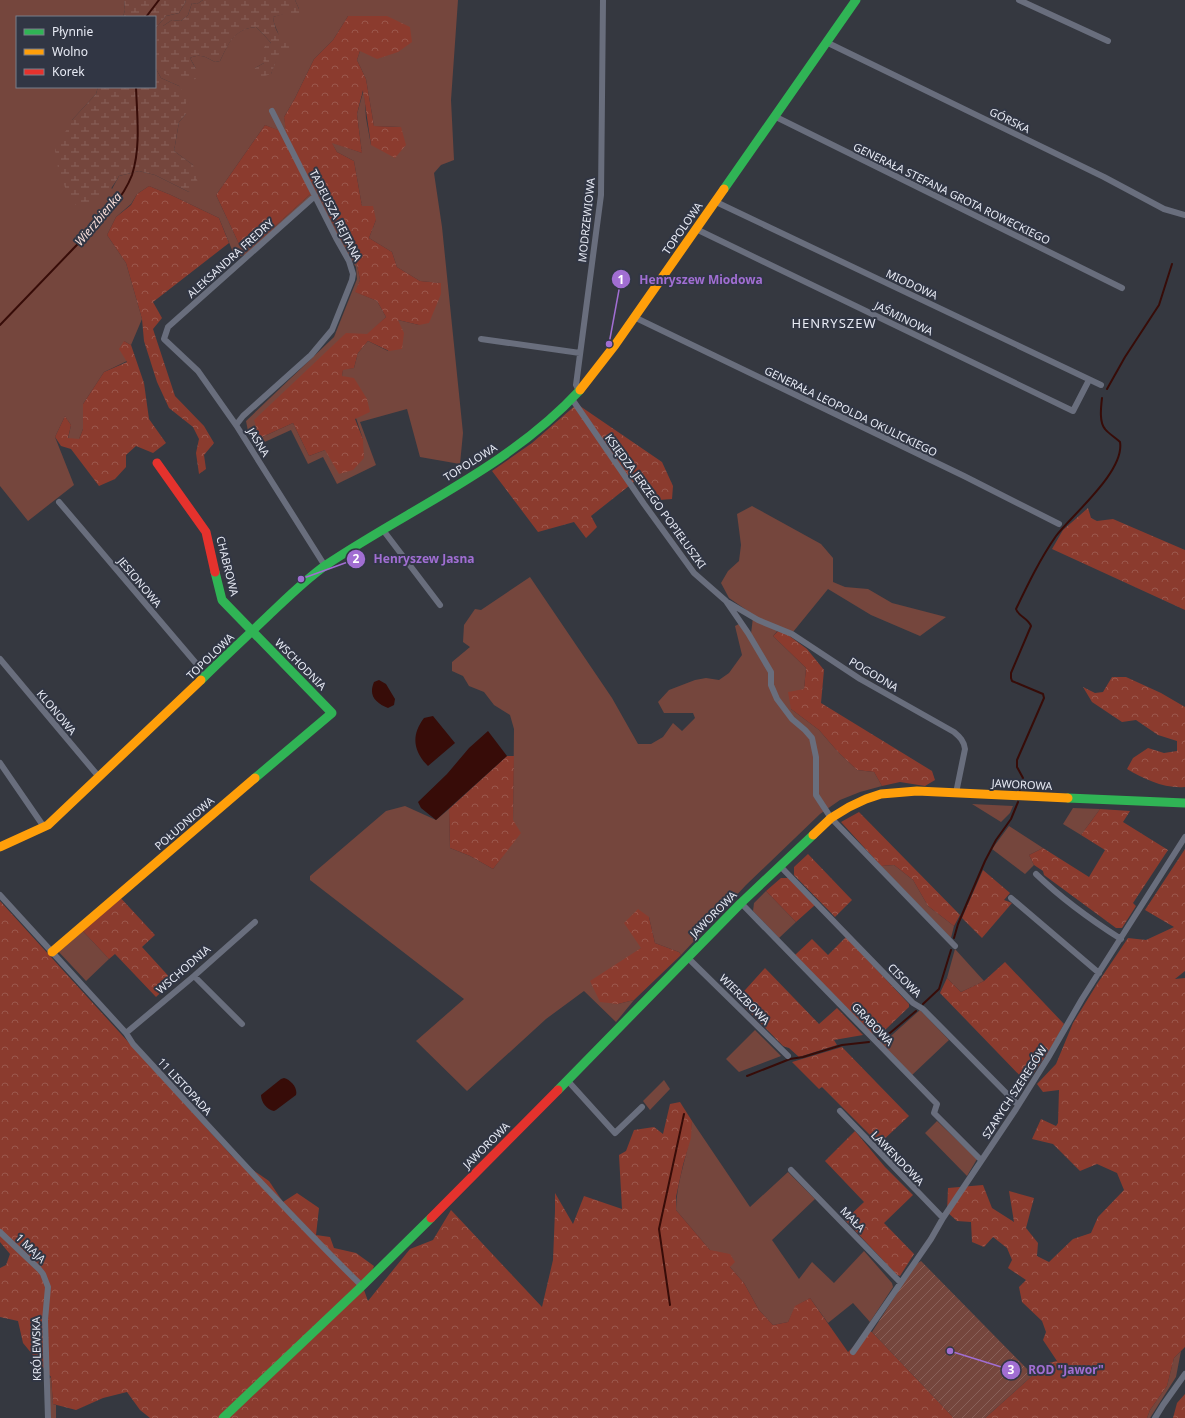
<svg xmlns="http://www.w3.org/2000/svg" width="1185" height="1418" font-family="'Noto Sans',sans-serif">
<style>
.green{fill:#75463d;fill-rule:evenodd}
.forest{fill:url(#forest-crowns)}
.wetland{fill:url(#wetland-marsh)}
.garden{fill:url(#garden-furrows)}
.water{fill:#370c08}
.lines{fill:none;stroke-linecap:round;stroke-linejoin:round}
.stream{stroke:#370c08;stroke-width:2}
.street{stroke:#696e7d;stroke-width:6}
.fast{stroke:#30b455;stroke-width:9}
.slow{stroke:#ff9f0a;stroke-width:9}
.jam{stroke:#e5322d;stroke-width:9}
.labels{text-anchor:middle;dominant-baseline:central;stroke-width:4;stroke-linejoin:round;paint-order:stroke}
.street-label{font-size:11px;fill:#e7eaf4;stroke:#313644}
.water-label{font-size:12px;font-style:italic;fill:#f8ddd7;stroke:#313644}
.quarter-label{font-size:13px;letter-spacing:1px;fill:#e7eaf4;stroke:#313644}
.leader{fill:none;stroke:#a16ed2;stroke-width:1.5}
.callout-dot{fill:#a16ed2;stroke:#313644;stroke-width:1.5}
.mark-label{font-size:12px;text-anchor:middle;font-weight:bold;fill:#fff}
.callout-label{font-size:12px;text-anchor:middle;font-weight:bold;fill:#a16ed2;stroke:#313644;stroke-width:4;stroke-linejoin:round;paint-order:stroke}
</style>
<defs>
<pattern id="forest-crowns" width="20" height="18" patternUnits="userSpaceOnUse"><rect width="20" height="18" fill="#8b3b2e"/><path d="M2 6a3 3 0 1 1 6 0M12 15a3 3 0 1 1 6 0" fill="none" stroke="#9b584d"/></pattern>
<pattern id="wetland-marsh" width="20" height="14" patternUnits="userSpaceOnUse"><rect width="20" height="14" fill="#75463d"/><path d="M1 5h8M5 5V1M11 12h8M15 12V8" fill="none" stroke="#89615a"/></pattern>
<pattern id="garden-furrows" width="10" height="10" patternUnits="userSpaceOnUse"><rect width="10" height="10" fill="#75463d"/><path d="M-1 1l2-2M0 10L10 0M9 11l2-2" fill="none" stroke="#89615a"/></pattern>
</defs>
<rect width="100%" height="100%" fill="#353840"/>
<path class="green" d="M0 0H124L125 10 123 17H17V87H98L96 94 72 120 112 189 119 176 139 171 155 175 189 192 193 165 174 151 179 122 186 114 179 86 161 78 155 67V29L166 16 179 13 185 3 186 0H203L197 4 192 3 188 15 181 21 172 20 163 26 196 69 190 58C200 53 206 57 215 62L220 61C229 43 233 29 256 27L264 35 271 43 264 63 255 68 271 74C275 61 282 50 279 36 277 29 274 26 273 17L299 9 295 0H458L451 100 454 160 441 165 434 173 442 227 463 433 460 464 420 457 407 409 360 422 376 465 337 484 323 457 308 464 291 430 258 445 248 431 246 421 334 337 357 279 356 267 338 238 315 194 250 254 235 257 219 218 171 195 149 186 137 194 131 204 116 217 107 235 126 263 142 319 131 345 124 341 127 361 104 372 83 404V429L79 439H68L71 425 65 416 55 437 74 485 28 521 0 486ZM348 16 360 51 357 60 366 79 374 126 401 127 371 145 366 118 364 89 357 114 362 153 331 142 337 152 354 161 362 206 376 220 369 238 392 252 397 267 420 281 440 283 419 325 398 320 388 351 368 341 358 353 354 368 343 369 342 376 363 439 325 450 309 456 293 423 260 438 386 317 377 301 356 292 360 280 357 265 332 222 316 189 262 238 239 244 216 195 265 125 287 134 284 117 295 98 314 59 333 40Z
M752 506 821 544 833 558V582L845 587 868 589 892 603 946 617 920 636 871 615 828 589 793 632 779 629 773 636 806 668 804 689 791 709 819 730 838 752 857 770 874 772 882 786 860 792 840 800 820 814 746 885 681 955 679 952 655 943 649 917 641 948 618 1004 634 1000 616 1022 584 991 546 1019 467 1091 416 1041 464 999 310 880V876L386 811 405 806 436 820 449 809 450 848 470 856 493 869 502 857 513 820 514 729 510 715 494 705 484 692 469 686 463 676 452 671V662L470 647 463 642 464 625 475 609 481 610 530 577 612 698 638 744H651L663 737 673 723 682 731 695 718 693 713H664L658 702 669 690 695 680 706 678 719 680 729 673 742 655 735 626 739 624 751 634 753 617 745 609 729 598 721 583 728 571 739 561 741 545 737 514Z
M972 804 1013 806 1010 813 1001 822Z
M1073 808 1100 809 1081 835 1063 824Z
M1009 826 1043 848 1029 855 1034 865 1025 874 992 849Z
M894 865 913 880 928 906 954 926 951 938 881 866Z
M766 891 796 922 779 938 753 911 754 903Z
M80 928 109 959 86 981 57 950Z
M955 949 984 981 961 992 947 978Z
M920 1010 949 1040 911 1076 880 1042 892 1035Z
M755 1030 781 1056 739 1072 726 1059Z
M664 1080 670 1089 650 1110 643 1101Z
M692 1121 750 1207 788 1172 815 1199 772 1240 799 1279 812 1262 834 1283 864 1251 892 1283 893 1287 870 1322 853 1303 828 1323 810 1298 796 1306 788 1322 773 1325 759 1310 744 1283 730 1267 710 1250 676 1210C676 1180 690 1151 692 1121Z
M937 1121 977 1159 967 1176 925 1133Z
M1181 1351 1176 1377 1150 1418H1147L1150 1410 1167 1386 1174 1358Z
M51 1377 53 1404 56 1405V1418H50L49 1379Z"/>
<path class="forest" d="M348 16H387L410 27 412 42 398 52 377 59 360 51 357 60 366 79 374 126 401 127 406 145 395 158 371 145 363 90 357 114 362 153 332 143 337 152 354 161 362 206H373L376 220 369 238 392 252 397 267 420 281 441 283V294L429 323 419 325 398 320 404 333 402 349 389 351 368 341 358 353 354 368 343 370 342 376 354 378 367 399 370 412 355 419 363 439 364 458 353 470 339 474 325 450 309 456 293 423 260 438 254 420 346 333 367 334 386 317 377 301 355 292 360 280 357 265 332 222 316 189 262 238 250 245 239 244 216 195 265 125 286 133 284 117 295 98 314 59 333 40Z
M149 186 171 195 219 218 229 243 153 302 162 318 153 329 175 396 204 426 214 443 204 455 206 469 199 474 196 453 199 439 193 427 169 408 157 382 144 341 142 319 126 263 107 235 116 217 131 205 137 194Z
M124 341 131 345 144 383 149 419 166 443 153 453 136 446 126 455V467L115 479 99 486 71 449 61 446 55 437 65 416 71 425 68 438 79 439 83 429V404L104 372 127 362 119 349Z
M577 404 662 462 673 486 672 499 659 500 639 478 591 516 597 527 586 538 574 522 538 532 492 471 532 443Z
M1088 508 1091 518 1097 521 1113 519 1185 550V610L1052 549 1063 530Z
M780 629 807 649 824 670 821 703 932 771 935 780 925 786 900 782 882 786 874 772 857 770 838 752 819 730 791 709 788 692 804 689 806 668 773 636Z
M1112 677H1126L1161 693 1185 707V787C1165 789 1144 779 1127 769L1133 758 1148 748 1164 753 1177 751V741L1158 735 1136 720 1122 722 1092 702 1083 687 1095 693 1103 692Z
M507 756H514L513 820 521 833 493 869 470 856 450 848 449 809Z
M1100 809 1130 811 1123 822 1168 850 1133 903 1136 906 1122 928H1116L1044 875 1043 871 1034 865 1029 855 1043 848 1089 877 1105 850 1081 835Z
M859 812 960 915 954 926 928 906 913 880 894 865 881 866 841 822Z
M1185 849V971L1175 979 1185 978V1347L1174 1358 1167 1386 1150 1410 1147 1418H985L1033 1375 1036 1366 1057 1361 1043 1340 1046 1332 1042 1321 1022 1302 1019 1287 1026 1280 1008 1268 1012 1260 1007 1248 993 1237 984 1247 972 1242 971 1222 957 1221 947 1212 948 1188 983 1185 992 1208 1014 1222 1009 1191 1034 1198 1026 1228 1038 1243 1037 1256 1049 1262 1073 1239 1091 1233 1098 1217 1124 1190 1117 1173 1097 1164 1080 1171 1053 1144 1032 1139 1041 1119 1056 1126 1058 1123 1059 1090 1043 1092 1037 1084 1056 1064 1073 1023 1097 984 1128 938 1146 940 1174 927 1145 910Z
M808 854 852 900 835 917 794 875V867Z
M983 870 1010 893 1004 900 1012 903 982 938 962 918Z
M781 878H788L815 905 796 922 766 891Z
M117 894 155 935 142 947 173 981 156 997 115 954 109 959 80 928Z
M0 901 232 1156 269 1181 283 1202 297 1193 319 1208 316 1235 330 1237 334 1248 356 1253 374 1266 364 1290 368 1301 410 1249 433 1240 451 1210 542 1307 553 1260 555 1211V1193L573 1224 584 1196 622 1209 619 1155 626 1151 634 1130 654 1127 663 1134 670 1104 680 1102 692 1121 691 1138 683 1165 676 1197V1210L710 1250 730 1254 735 1262 730 1267 744 1283 759 1310 773 1325 788 1322 795 1306 810 1298 848 1352 870 1331 872 1332 954 1418H150L140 1410 127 1392 103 1398 76 1410 53 1404 51 1377 23 1343 18 1321 0 1317V1268L6 1265 10 1254 0 1242Z
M638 909 649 917 655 943 679 952 681 955 634 1000 618 1004 600 1002 590 981 641 948 624 923Z
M846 937 909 1004V1007L885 1030 871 1034 795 955 812 939 828 955Z
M1005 962 1064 1024 1051 1048 1027 1083 940 993 947 978 961 992 984 981Z
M765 968 819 1024 837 1008 863 1035 834 1040 837 1045 799 1057 789 1048 783 1046 737 999Z
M842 1047 909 1116 879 1144 822 1087 819 1089 792 1062Z
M855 1131 885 1167 913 1195 884 1223 914 1254 900 1276 897 1275 845 1220 864 1202 825 1161Z
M1185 1394V1418H1173L1177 1403Z"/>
<path class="wetland" d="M124 0H186L185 3 179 13 166 16 155 29V17H123L125 10Z
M203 0H295L299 9V15L285 14 273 17C275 33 281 38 291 48L288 56 279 54 271 74 262 77 254 73 255 68 264 63 261 53 265 46 271 43 264 35 256 27C234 29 229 43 220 61L215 62C206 57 200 53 190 58L200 77C187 84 175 78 162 73L155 56 156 42 163 26 172 20 181 21 188 15 192 3 197 4Z
M155 67 161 78 179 86 186 97V114L179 122 174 151 193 165 198 183 189 192 155 175 139 171 119 176C108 195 102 200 81 208L70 201 58 168 55 150 72 120 96 94 98 87H155Z"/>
<path class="garden" d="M921 1261 1033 1375 985 1418H954L872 1332 915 1265Z"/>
<path class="water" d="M379 680 386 684 395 699 394 705 388 708C376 703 368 696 374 682Z
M433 716 455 743 428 766C413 751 411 735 424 718Z
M488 731 507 756 436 820 421 808 418 802 447 774 469 748Z
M284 1078C291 1080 298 1088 296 1095L276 1110 274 1111C267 1110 261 1102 261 1095L281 1079Z"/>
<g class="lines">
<path class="stream" d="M146 17 159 0
M0 325C24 300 48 275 72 250 93 228 121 204 132 175 141 147 137 116 136 87
M1107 389 1125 357 1159 305 1172 264
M1020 790 1023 778 1017 767V760L1044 698 1043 694 1012 681 1011 678V673L1031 626C1028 618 1019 617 1016 609 1028 584 1040 559 1056 536 1073 514 1125 471 1120 442 1116 438 1109 434 1105 429 1099 422 1101 407 1102 398
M954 938 958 924 985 861 996 840 1011 819 1018 802
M923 1004 939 989 951 950
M878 1039 890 1033 916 1011
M747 1076 790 1059 803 1057 842 1045 869 1042
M670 1305 659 1229 684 1114"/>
<path class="street" d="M1019 0 1108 41
M826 42 1104 177 1164 209 1185 215
M774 116 1122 288
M315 196 168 327 164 339 198 371 236 425 325 566
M714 201 1101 385
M696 229 1073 411 1089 380
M634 317 964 476 1059 524
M481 339 580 353
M579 391 576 385 601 195 603 0
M572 399 644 504 694 573 726 601 748 633 771 672V685L777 699 792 719 805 730 812 738 816 757V795L831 818 955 946
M236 425 243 416 311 355 332 330 352 280 353 274 349 261 336 238 272 111
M59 502 206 675
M383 530 440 605
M729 603 758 620 792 634 860 679 954 732C960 737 964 741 965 749L956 793
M0 659 99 777
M0 763 44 827
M780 866 913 1003 923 1009 1018 1105
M1036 874C1061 898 1091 920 1121 939
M0 895 126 1033 133 1044C208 1125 282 1208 362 1286
M1011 898 1099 973
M741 903 937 1104 934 1113 981 1160
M687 957 788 1056
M194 976 242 1024
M126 1033 194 976 255 922
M568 1081 615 1133 642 1107
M840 1111 943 1218
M791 1170 900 1282
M0 1232 39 1269 43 1274 48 1287 45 1320 48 1418
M853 1352 931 1239 943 1218 1016 1109 1048 1058 1082 999 1185 837
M1155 1418 1163 1405 1185 1374"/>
<path class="fast" d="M724 189 856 0
M215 572 222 600 332 713 255 778
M201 680C223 658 246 637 269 615 287 598 305 580 326 565 411 508 509 467 580 390
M1068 798 1185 803
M558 1090 741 903 813 835
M223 1418 362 1286 431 1218"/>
<path class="slow" d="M580 390 615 345 724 189
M813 835 831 818 849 807 866 799 881 794 917 791 1068 798
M0 847 48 825 201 680
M52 952 255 778"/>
<path class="jam" d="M157 463 206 532 215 572
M431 1218 558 1090"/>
</g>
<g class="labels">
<g class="street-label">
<text transform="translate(1010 120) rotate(26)">GÓRSKA</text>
<text transform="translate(952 193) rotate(26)">GENERAŁA STEFANA GROTA ROWECKIEGO</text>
<text transform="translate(336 215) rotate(63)">TADEUSZA REJTANA</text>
<text transform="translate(586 220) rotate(-84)">MODRZEWIOWA</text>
<text transform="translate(682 228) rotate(-55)">TOPOLOWA</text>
<text transform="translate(230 258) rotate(-42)">ALEKSANDRA FREDRY</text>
<text transform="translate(912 284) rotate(25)">MIODOWA</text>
<text transform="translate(904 318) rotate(26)">JAŚMINOWA</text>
<text transform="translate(851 411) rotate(26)">GENERAŁA LEOPOLDA OKULICKIEGO</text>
<text transform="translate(259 442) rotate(58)">JASNA</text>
<text transform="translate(470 462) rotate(-32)">TOPOLOWA</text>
<text transform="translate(656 501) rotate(54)">KSIĘDZA JERZEGO POPIEŁUSZKI</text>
<text transform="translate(228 566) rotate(76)">CHABROWA</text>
<text transform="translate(140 582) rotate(50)">JESIONOWA</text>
<text transform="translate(210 656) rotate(-44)">TOPOLOWA</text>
<text transform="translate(301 664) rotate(45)">WSCHODNIA</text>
<text transform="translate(874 674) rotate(31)">POGODNA</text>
<text transform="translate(57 712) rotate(50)">KLONOWA</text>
<text transform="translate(1022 784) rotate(3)">JAWOROWA</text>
<text transform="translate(184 823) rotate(-41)">POŁUDNIOWA</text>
<text transform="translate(713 914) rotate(-45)">JAWOROWA</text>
<text transform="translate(183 969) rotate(-41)">WSCHODNIA</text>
<text transform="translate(905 980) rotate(45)">CISOWA</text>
<text transform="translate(745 999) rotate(45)">WIERZBOWA</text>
<text transform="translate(873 1024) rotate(46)">GRABOWA</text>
<text transform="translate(185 1086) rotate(47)">11 LISTOPADA</text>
<text transform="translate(1014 1092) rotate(-57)">SZARYCH SZEREGÓW</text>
<text transform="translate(486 1145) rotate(-45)">JAWOROWA</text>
<text transform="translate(898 1158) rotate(46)">LAWENDOWA</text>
<text transform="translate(853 1219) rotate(46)">MAŁA</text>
<text transform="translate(31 1248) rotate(44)">1 MAJA</text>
<text transform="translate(36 1349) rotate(-91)">KRÓLEWSKA</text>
</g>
<g class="water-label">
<text transform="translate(98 219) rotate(-50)">Wierzbienka</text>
</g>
<g class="quarter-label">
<text x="834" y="323">HENRYSZEW</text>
</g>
</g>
<path class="leader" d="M609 344L621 279M301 579L356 559M950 1351L1011 1370"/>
<g class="callout-dot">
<circle cx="609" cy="344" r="4"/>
<circle cx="301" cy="579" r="4"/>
<circle cx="950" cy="1351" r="4"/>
<circle cx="621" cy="279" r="10"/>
<circle cx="356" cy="559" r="10"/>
<circle cx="1011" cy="1370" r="10"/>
</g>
<g class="mark-label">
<text x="621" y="284">1</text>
<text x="356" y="563">2</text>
<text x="1011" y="1374">3</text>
</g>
<g class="callout-label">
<text x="701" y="284">Henryszew Miodowa</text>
<text x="424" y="563">Henryszew Jasna</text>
<text x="1066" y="1374">ROD "Jawor"</text>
</g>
<rect x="16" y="16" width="140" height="72" fill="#313644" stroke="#7a7e8a"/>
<rect x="24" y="29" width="20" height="6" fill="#30b455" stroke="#7a7e8a"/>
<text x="52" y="36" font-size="12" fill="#e7eaf4">Płynnie</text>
<rect x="24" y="49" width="20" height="6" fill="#ff9f0a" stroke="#7a7e8a"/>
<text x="52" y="56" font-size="12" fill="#e7eaf4">Wolno</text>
<rect x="24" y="69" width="20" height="6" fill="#e5322d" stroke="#7a7e8a"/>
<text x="52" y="76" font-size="12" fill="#e7eaf4">Korek</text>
</svg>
